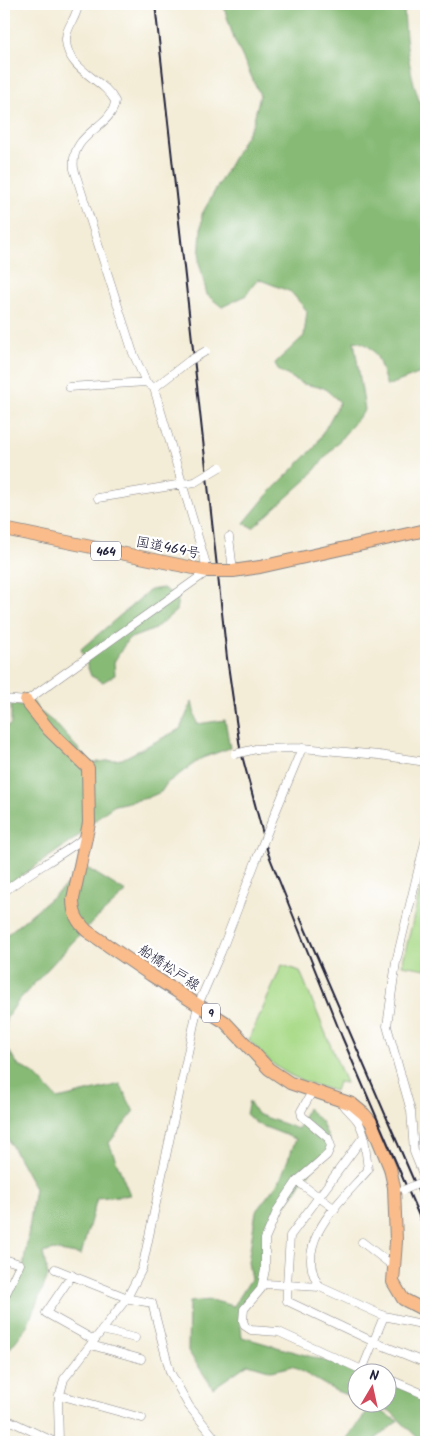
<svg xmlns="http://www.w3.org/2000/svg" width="430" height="1446" font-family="Kalam,'Klee One',sans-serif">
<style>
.green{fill:#a9da88;stroke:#667e62}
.forest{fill:#86ba74;stroke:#546e58}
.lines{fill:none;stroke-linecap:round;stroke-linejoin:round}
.minor-casing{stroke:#8a8788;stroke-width:9}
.primary-casing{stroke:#8a8788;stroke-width:14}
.trunk-casing{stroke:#8a8788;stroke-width:14}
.minor{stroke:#fff;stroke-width:8}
.primary{stroke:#f9bc8a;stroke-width:12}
.trunk{stroke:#f9bc8a;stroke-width:12}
.rail{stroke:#22223b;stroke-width:2}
.minor-bridge-casing{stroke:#8a8788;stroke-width:9;stroke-linecap:butt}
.trunk-bridge-casing{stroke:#8a8788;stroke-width:14;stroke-linecap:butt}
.minor-bridge{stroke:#fff;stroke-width:8}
.trunk-bridge{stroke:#f9bc8a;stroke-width:12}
.labels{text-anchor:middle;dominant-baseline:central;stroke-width:4.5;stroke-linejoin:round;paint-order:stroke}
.shield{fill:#fff;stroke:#646476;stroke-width:1}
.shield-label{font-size:12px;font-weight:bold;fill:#22223b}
.street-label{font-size:14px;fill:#22223b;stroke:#fff}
</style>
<rect width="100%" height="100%" fill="#fff"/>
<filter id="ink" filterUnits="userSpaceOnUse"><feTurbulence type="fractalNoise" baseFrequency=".02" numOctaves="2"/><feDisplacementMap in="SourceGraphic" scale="10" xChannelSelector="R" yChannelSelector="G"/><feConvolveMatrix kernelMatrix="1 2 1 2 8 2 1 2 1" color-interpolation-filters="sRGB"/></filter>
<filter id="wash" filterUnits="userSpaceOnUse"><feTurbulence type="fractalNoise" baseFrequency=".0096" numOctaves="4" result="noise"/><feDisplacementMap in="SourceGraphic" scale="20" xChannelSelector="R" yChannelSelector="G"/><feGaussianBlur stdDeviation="1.12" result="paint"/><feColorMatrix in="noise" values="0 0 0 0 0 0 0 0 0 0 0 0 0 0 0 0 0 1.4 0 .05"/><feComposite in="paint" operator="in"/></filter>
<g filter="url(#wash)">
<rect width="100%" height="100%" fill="#f3ecd6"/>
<path class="green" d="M426 866V969L402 965Z
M282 965 300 971 346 1083 338 1082 335 1091C293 1079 278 1073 249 1040Z"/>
<path class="forest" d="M223 4H404C405 43 410 82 426 118V371L387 386C379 365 379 344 354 341L365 410 308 478 253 528 244 523 268 494 315 447 340 402 324 388 303 384 278 370 275 363 304 336 307 311 291 292 258 279 245 296 222 307 207 295 199 262 202 214 253 123 260 95 234 39Z
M163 588 178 598 176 611 153 630 128 639 114 662 115 675 103 682 91 676 81 649 150 590Z
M33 702 38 710 56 724 91 763 122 759 180 729 192 702 197 724 225 720 230 748 202 758 167 783 161 792 147 798 115 805 102 814 76 838 4 888V729L11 724V704L21 706Z
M87 868 126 892 84 930 19 1000 6 1019V1046L18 1065 34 1074 58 1099 120 1084 134 1112 109 1143 130 1195 97 1198 81 1255 54 1250 43 1253 48 1276 26 1328 4 1356V1302L23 1269 35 1188 4 1132V937Z
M249 1101 257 1114 298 1129 307 1108 321 1121 331 1144 266 1231 262 1282 239 1308 242 1337 368 1373 358 1374 357 1399 334 1390 292 1366 272 1371 248 1364 213 1388 188 1351 189 1302 211 1300 234 1306 251 1279 248 1262 256 1211 280 1180 296 1139 257 1124 246 1114Z
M388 1382 426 1398V1442H422L390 1411 371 1404H388Z
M371 1406 398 1421 372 1442H345Z"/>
</g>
<g filter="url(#ink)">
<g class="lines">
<g class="minor-casing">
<path id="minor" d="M78 4C78 17 65 27 66 41 68 71 103 78 115 101 113 128 69 132 74 169L133 353 146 382 154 388
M69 387 146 382
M98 498 195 482
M229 537 233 571
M4 699 26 701 208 571 154 388 189 361
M256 749 302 748
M271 823 302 748 379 755 426 762
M4 892C29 871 59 858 85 837
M312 1092 301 1111 302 1116 328 1138 331 1146 327 1155 297 1181 278 1209 265 1239V1270L261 1289 244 1309 243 1321 245 1326 251 1330 279 1332 362 1370
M341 1101C352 1118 357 1113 364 1136L290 1236 287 1285 320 1287 384 1316 426 1325
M297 1181 335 1209
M422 1182 425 1179 414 1152 411 1111 387 1026 396 962 426 838
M362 1242 393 1266
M4 1259 20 1264 4 1298
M55 1269 130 1299 152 1303 170 1372 189 1406 218 1442
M72 1275 46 1313 94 1340
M263 1284 287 1285V1301L374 1342 426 1363
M320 1287C290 1244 342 1200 368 1170L364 1136
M102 1330 135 1338
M91 1345 141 1359
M372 1374 362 1370 384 1316
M388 1379 426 1395
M59 1395 142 1418
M4 1418 55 1442
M59 1442 58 1402 64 1379 127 1298 142 1269 198 1005 221 952 257 858"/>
</g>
<g class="primary-casing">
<path id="primary" d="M26 701 49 730 88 768 89 823 73 899C73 914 77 921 87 931L151 975 225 1022 269 1069 290 1083 352 1104 364 1114 371 1122 390 1168 394 1187 396 1241 393 1282 403 1299 426 1311"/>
</g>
<g class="trunk-casing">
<path id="trunk" d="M4 529 208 571
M233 571 260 567 426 530"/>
</g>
<use href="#minor" class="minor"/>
<use href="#primary" class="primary"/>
<use href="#trunk" class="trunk"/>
<path class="rail" d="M155 4 227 658 240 748 268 853 342 1037 426 1232
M300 917 426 1209"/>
<g class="minor-bridge-casing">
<path id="minor-bridge" d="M189 361 206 351
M195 482 220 467
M235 754 256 749
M257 858 271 823
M404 1190 422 1182"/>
</g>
<g class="trunk-bridge-casing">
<path id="trunk-bridge" d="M208 571H233"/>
</g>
<use href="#minor-bridge" class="minor-bridge"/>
<use href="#trunk-bridge" class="trunk-bridge"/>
</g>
</g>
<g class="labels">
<g class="shield">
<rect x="91" y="541.5" width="30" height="19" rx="4"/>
<rect x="202" y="1003.5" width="18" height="19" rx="4"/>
</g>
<g class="shield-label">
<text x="106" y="551">464</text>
<text x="211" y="1013">9</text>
</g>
<g class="street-label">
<text transform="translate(168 548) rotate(11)">国道464号</text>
<text transform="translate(169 968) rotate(34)">船橋松戸線</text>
</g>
</g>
<rect width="430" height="1446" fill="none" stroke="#fff" stroke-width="20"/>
<g transform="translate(372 1388) rotate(9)"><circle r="24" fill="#ffffff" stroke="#a7a7b1"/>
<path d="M0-4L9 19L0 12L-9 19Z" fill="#d1495b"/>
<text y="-8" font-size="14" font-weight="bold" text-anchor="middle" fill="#22223b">N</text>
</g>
</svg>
